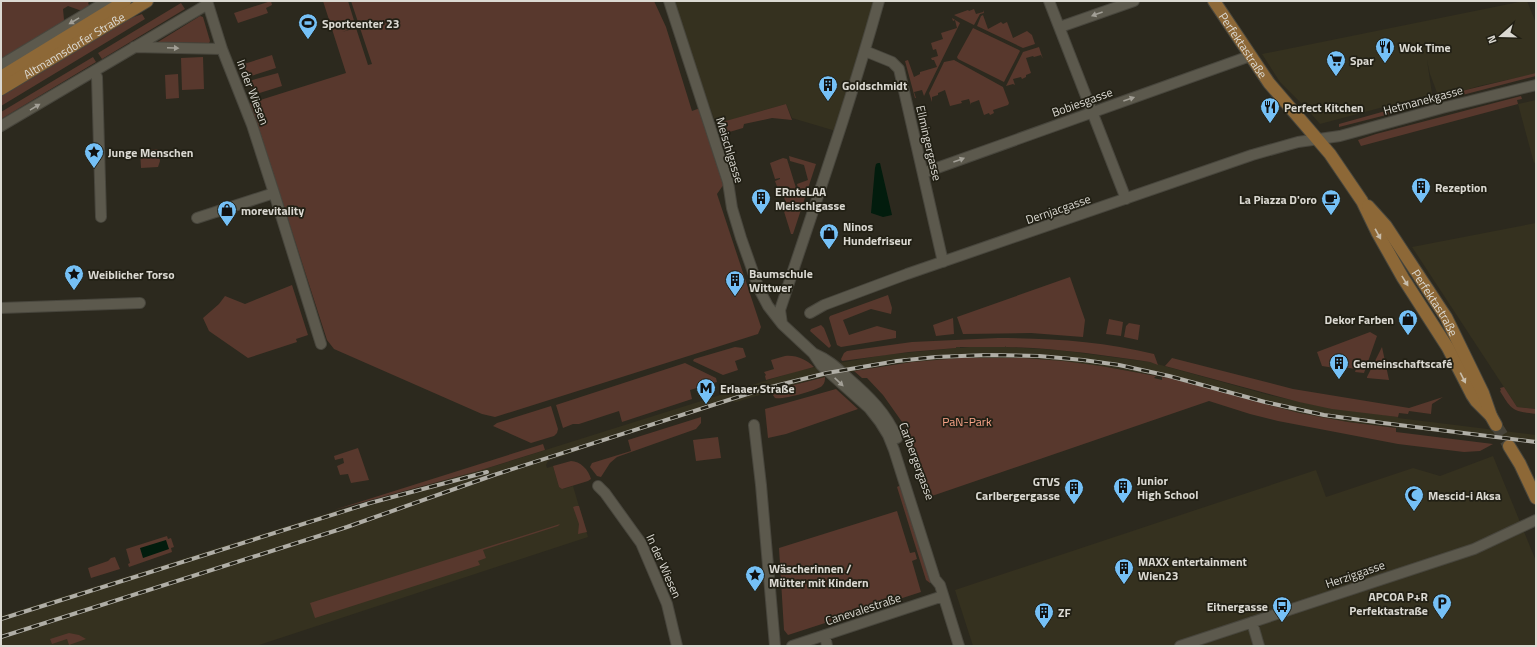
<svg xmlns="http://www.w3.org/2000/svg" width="1537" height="647" font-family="'Titillium Web',sans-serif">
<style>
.built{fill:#35311f}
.green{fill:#58382d}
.water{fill:#021c0d}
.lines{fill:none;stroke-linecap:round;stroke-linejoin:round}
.major-tunnel{stroke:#464339;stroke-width:12;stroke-dasharray:12 6;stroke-linecap:butt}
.minor-casing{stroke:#48463d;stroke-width:12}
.major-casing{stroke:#48463d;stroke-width:14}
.minor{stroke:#5c594d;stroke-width:10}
.major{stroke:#8d6837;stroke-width:12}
.rail-casing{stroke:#b0aea6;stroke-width:4}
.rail{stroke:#222015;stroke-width:2.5;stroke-dasharray:8;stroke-linecap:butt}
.oneway{fill:#a29f96}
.oneway2{fill:#c8bdab}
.labels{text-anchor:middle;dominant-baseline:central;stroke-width:3.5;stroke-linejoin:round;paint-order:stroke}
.poi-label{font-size:12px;font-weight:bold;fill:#dbd9d2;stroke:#222015;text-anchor:start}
.street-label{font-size:12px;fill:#dbd9d2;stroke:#222015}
.park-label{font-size:12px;fill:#fba68a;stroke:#222015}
</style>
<rect width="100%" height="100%" fill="#2c291e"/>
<path class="built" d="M671 1H879L839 132 792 118 786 104 716 124Z
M1524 1H1527L1536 23V74L1479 86 1439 98 1430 74 1427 60 1432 94 1320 124 1305 107 1280 82 1262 54Z
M1536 100V162L1534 163 1518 104Z
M1536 223V409L1517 407 1412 247Z
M978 346 1004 347 1006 346V347L1058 350 1150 362 1269 395 1315 405 1398 417V418L1536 435V443L1348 422 1311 416 1256 403 1169 378 1101 366 1045 360 1007 358V359L964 358 893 364 814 379 736 402 732 401 595 445 548 461 546 465 547 468 553 466 559 487 563 489 573 486 588 537 256 646H1V616L335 511 498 465 800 370 884 355 956 348V347H960V348Z
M1493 456 1536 561V646H973L955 590 1316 470 1326 497 1413 468 1440 476Z"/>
<path class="green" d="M1 1H90L88 3 90 7 82 11 68 6 63 9 64 20 59 25 1 60Z
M271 1 272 5 266 8 268 13 238 23 234 13Z
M323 1H348L356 27 342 32 356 28 368 65 372 64 351 1H654L666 27 692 111 700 108 724 184 717 194 761 327 758 334 495 417 482 414 334 349 327 340 257 123 248 104 346 73Z
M181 3 185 9 102 59 98 53Z
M974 9 976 14 983 12V10L984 13 980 14 974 25 954 15 968 10 969 11Z
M142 14 145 19 1 106V94L123 21Z
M983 15 988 29 1001 22 1003 24 1007 22 1013 38 1027 31 1032 35 1035 44 1023 48 977 26 981 16Z
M200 16 203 17 210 41 209 43 158 42Z
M952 18 960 23 924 96 922 90 914 92 916 98H915L905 61 908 60 914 77 920 74V72L937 67 934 60H932L931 58 938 56 936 49 933 50 931 43 943 39 941 33 957 28 955 20 953 21Z
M973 28 1019 50 1020 51 1004 82 958 59 957 57Z
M1039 47 1043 59 1041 55 1034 57 1033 56 1026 58 1031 73 1026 75V77L1022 79 1021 77 1013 79 1015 85 1013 84 1006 86 1023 52Z
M272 55 276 68 248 77 244 64Z
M93 57 96 62 1 119V112Z
M203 57 204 89 182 90 181 58Z
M954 60 1003 87 1009 103 1008 105 993 110 994 113 990 115 989 113 984 115 979 100 971 103V105L969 99 961 101 962 103 950 106 945 90 938 93V95L932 97V102L929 93 944 62Z
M278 73 282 86 253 95 249 81Z
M1536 73V76L1443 100 1441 96Z
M178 74 179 98 166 99 165 75Z
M1521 96 1522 99 1517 100 1518 104 1361 146 1358 140 1376 134Z
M786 104 792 120 772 118 744 124 743 128 726 133 722 122Z
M1389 110 1390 114 1339 127V124Z
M158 149 160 161 158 167 141 168 140 150Z
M789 156 816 164 793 234H791L782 205 786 203 782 192H779L775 181 780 179V178L775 179 770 163 783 158 787 159 796 188H798L797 184 808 180 804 165 790 161Z
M1070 277 1085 320 1083 337 1031 333 963 334 957 317Z
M292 285 308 335 296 339 297 342 248 358 209 331 203 318 219 304 225 296 245 304Z
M888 295 892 308 891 314 871 309 843 320 849 335 877 326 896 331V338L841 347 837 345 829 318 830 316Z
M953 318 954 334 936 336 933 325Z
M1109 319 1123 322 1121 336 1106 334Z
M1129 323 1140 325 1138 340 1124 337 1126 326Z
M821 325 824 328 831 346 829 348 810 331 811 329Z
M1370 332 1377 336 1364 373 1355 372 1356 369 1342 367 1341 369 1322 366 1317 352Z
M998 338C1050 338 1103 341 1154 354L1158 365 1150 362C1104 355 1054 348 1006 347V346L1005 347H956V348L909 352 842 361 841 359 844 353 847 351 912 342Z
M735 347 743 348 746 357 735 361 738 370 723 375 693 361 694 359Z
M1382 347 1389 380 1367 378V377Z
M785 356C797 355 805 359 814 367L766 380 765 376 766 375 764 372 774 369 771 360Z
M960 358H1023L1063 361 1101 366 1156 376 1154 378 1162 380V377L1169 378 1299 413 1348 422 1396 428V432L1493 444 1480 451 1464 452 1398 444 1278 421 1250 414 1209 401 929 497 907 429 883 395 867 378H862L854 371 912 362Z
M1172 358 1293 389 1409 408 1443 397 1432 404 1431 414 1409 411 1408 414 1399 413 1398 417 1332 409 1299 402 1165 366Z
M685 363 716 378 717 382 690 390 692 399 622 422 619 411 579 424H573L563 428 556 405Z
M825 377C825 380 825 383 822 386 816 391 782 400 775 398L770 391Z
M1504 387 1517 407 1536 409V414C1513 411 1512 411 1500 391L1501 390 1500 388Z
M836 389 858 409 786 434 768 438 765 409Z
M551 406 558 429 557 433 554 436 531 443 493 426 497 423Z
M701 417V423L696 429 617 457 610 463 601 477 597 476 590 467 592 463 631 451 628 440Z
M718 437 721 458 696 461 693 440Z
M543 444 545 450 478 471 334 510Z
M358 448 369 480 351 483 348 474 340 475 337 466 344 463 343 458 335 460 334 456Z
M571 461C580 461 589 470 591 479L588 481 562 489 559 487 553 466Z
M901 485 931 582 930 583 926 580 897 487Z
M576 506H579L587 532 578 534 579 524 573 507Z
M897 511 910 553 915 552 917 559 912 561 921 592 788 635 784 630 779 548Z
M560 524 558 526 483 550 486 558 478 561 480 565 315 618 310 603Z
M167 536 168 539 171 538 174 547 171 548 172 552 129 567 128 564 130 563 126 549Z
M115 557 120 569 91 578 88 568 108 561 111 558Z
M69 633 79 635 86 639 69 645 67 639 52 644 50 639Z"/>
<path class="water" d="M878 163H880L892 215 883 217 871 213 875 168 876 164Z
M166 540 169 549 143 558 140 548Z"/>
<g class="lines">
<path class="major-tunnel" d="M1496 425 1509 446"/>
<g class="minor-casing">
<path id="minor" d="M207 1 222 49 252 125 274 193
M669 1 728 182 732 208 741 238 759 289 768 306 782 324 813 353 821 365 869 408 880 422 888 435 894 450 935 579 940 585 959 646
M1049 1 1126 199
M1060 27 1134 1
M134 47 222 49
M865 51 892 62 899 69 943 262
M1 65 107 1
M94 72 97 77 101 217
M1 126 208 4
M923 173 1250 56
M197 218 274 193 321 344
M1 308 140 303
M810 313 824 305 907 274 1252 155 1298 142 1340 136 1442 108 1536 85
M782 324 780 310C814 207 850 105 879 1
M813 353C829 360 836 367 848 378 869 396 886 413 897 438
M754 425 761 485 775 646
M598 486 605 493 641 543 667 604 677 646
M1252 622 1259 646
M825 635 827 646
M792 646 943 596
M1180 646 1474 549 1536 520"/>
</g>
<g class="major-casing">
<g id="major">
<path id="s1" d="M1214 1 1269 83 1330 154 1362 201 1377 232 1403 278 1448 348 1472 395 1476 401 1491 416"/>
<path d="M1 77 125 1"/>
<path id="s2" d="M1 89 147 1"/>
<path id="s3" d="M1368 206 1386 226 1446 317 1483 393 1491 416 1496 425"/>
<path d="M1509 446 1520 464 1536 498"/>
</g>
</g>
<use href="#minor" class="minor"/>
<use href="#major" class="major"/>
<g class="rail-casing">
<path id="rail" d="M1 619 370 503 487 472
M1 637 347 527 494 475 763 389 827 373 897 361 936 357 987 355 1039 356 1083 360 1119 365 1169 376 1265 402 1324 415 1383 423 1536 442"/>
</g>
<use href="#rail" class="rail"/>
</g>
<defs><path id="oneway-solid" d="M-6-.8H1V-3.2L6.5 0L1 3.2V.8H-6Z"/></defs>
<g class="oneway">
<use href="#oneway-solid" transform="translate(1097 14) rotate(160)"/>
<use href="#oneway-solid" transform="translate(74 21) rotate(149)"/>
<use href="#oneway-solid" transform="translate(173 48) rotate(2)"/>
<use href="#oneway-solid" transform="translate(1129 99) rotate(-19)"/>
<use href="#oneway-solid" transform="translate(35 107) rotate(-31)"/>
<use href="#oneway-solid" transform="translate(959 160) rotate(-20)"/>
<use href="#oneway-solid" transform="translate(839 382) rotate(43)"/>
</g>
<g class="oneway2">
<use href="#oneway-solid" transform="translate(1378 234) rotate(61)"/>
<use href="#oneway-solid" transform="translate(1405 281) rotate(58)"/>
<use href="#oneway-solid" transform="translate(1463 378) rotate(63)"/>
</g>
<defs>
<g id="stadium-pin" transform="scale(1)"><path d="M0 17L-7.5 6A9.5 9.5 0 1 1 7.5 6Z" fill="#75c0f6" stroke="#222015"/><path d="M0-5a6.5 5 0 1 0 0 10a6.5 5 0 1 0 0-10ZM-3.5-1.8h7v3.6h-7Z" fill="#111"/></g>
<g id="restaurant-pin" transform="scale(1)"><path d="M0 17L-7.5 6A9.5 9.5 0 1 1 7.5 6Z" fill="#75c0f6" stroke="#222015"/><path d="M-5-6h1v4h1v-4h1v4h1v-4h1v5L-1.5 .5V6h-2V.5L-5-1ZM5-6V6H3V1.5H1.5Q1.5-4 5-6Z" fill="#111"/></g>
<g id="supermarket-pin" transform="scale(1)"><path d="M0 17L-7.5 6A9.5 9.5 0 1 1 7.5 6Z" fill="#75c0f6" stroke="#222015"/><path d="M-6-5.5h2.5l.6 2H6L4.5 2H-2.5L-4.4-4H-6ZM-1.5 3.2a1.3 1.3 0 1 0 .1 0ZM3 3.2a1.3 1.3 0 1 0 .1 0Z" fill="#111"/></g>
<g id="building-pin" transform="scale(1)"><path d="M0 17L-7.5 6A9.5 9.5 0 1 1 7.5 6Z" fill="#75c0f6" stroke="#222015"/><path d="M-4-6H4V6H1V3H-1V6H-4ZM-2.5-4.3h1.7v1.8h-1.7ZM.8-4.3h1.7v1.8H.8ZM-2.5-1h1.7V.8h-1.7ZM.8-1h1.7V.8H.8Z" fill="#111"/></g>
<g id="sight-pin" transform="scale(1)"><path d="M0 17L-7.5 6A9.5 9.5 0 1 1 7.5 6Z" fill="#75c0f6" stroke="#222015"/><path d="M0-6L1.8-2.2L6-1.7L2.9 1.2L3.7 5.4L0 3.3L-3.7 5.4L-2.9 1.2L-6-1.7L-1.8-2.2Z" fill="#111"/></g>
<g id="cafe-pin" transform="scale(1)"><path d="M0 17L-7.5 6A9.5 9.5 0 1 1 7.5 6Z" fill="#75c0f6" stroke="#222015"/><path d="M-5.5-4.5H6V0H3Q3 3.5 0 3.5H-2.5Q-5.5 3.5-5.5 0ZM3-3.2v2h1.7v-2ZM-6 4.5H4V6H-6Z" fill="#111"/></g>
<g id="shop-pin" transform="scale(1)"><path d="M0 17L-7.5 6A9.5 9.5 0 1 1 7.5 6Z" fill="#75c0f6" stroke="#222015"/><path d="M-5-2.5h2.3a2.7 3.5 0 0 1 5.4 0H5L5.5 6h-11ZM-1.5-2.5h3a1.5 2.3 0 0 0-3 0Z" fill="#111"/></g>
<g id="metro-pin" transform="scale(1)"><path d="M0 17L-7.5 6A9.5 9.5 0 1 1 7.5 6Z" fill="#75c0f6" stroke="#222015"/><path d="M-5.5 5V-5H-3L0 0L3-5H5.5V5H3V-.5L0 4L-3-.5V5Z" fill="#111"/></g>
<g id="mosque-pin" transform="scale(1)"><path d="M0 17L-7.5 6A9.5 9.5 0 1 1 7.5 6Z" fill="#75c0f6" stroke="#222015"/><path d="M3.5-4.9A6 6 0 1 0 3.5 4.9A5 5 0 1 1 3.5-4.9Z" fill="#111"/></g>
<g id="parking-pin" transform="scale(1)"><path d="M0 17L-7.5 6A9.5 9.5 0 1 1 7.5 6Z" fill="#75c0f6" stroke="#222015"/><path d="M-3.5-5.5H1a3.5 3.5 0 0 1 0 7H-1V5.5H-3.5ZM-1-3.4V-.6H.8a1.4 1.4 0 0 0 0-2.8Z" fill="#111"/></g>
<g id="bus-pin" transform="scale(1)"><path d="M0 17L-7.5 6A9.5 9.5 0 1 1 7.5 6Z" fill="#75c0f6" stroke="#222015"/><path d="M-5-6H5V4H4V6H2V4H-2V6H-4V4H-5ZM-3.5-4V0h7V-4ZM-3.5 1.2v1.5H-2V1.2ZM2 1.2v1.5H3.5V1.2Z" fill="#111"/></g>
</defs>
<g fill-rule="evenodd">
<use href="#stadium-pin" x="308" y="23"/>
<use href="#restaurant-pin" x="1385" y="47"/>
<use href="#supermarket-pin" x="1336" y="60"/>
<use href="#building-pin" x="828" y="85"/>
<use href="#restaurant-pin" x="1270" y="107"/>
<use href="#sight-pin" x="94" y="152"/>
<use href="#building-pin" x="1421" y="187"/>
<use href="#building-pin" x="761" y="198"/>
<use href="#cafe-pin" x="1331" y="199"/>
<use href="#shop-pin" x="227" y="210"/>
<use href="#shop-pin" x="829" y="233"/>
<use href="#sight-pin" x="74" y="274"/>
<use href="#building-pin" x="735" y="280"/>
<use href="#shop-pin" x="1408" y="319"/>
<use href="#building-pin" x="1339" y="363"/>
<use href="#metro-pin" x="706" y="388"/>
<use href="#building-pin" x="1123" y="487"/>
<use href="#building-pin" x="1074" y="488"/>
<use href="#mosque-pin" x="1414" y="495"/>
<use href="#building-pin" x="1124" y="568"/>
<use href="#sight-pin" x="755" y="575"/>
<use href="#parking-pin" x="1442" y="603"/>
<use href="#bus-pin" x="1282" y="606"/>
<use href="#building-pin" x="1044" y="612"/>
</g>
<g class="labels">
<g class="poi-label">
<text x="322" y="23">Sportcenter 23</text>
<text x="1399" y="47">Wok Time</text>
<text x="1350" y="60">Spar</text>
<text x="842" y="85">Goldschmidt</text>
<text x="1284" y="107">Perfect Kitchen</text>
<text x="108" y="152">Junge Menschen</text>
<text x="1435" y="187">Rezeption</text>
<text x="775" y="191">ERnteLAA<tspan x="775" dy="14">Meischlgasse</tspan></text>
<text x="1317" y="199" text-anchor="end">La Piazza D'oro</text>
<text x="241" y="210">morevitality</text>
<text x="843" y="226">Ninos<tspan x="843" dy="14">Hundefriseur</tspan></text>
<text x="749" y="273">Baumschule<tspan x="749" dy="14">Wittwer</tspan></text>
<text x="88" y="274">Weiblicher Torso</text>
<text x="1394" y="319" text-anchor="end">Dekor Farben</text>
<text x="1353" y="363">Gemeinschaftscafé</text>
<text x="720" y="388">Erlaaer Straße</text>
<text x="1137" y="480">Junior<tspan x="1137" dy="14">High School</tspan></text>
<text x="1060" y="481" text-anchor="end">GTVS<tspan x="1060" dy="14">Carlbergergasse</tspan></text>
<text x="1428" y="495">Mescid-i Aksa</text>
<text x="1138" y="561">MAXX entertainment<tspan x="1138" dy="14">Wien23</tspan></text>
<text x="769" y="568">Wäscherinnen /<tspan x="769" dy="14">Mütter mit Kindern</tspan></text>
<text x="1428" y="596" text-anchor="end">APCOA P+R<tspan x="1428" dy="14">Perfektastraße</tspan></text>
<text x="1268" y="606" text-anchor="end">Eitnergasse</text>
<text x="1058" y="612">ZF</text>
</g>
<g class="street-label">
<text stroke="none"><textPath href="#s2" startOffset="85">Altmannsdorfer Straße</textPath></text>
<text stroke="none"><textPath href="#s1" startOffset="53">Perfektastraße</textPath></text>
<text transform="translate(253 92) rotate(69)">In der Wiesen</text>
<text transform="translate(1423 100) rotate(-15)">Hetmanekgasse</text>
<text transform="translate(1082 102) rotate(-20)">Bobiesgasse</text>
<text transform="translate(929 143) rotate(77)">Ellmingergasse</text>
<text transform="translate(730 150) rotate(73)">Meischlgasse</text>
<text transform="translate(1058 209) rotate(-19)">Dernjacgasse</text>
<text stroke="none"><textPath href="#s3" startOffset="118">Perfektastraße</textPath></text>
<text transform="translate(917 461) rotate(70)">Carlbergergasse</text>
<text transform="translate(664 566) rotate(66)">In der Wiesen</text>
<text transform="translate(1355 574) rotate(-19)">Herziggasse</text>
<text transform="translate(863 609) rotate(-18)">Canevalestraße</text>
</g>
<g class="park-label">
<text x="967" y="421">PaN-Park</text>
</g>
</g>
<rect width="1537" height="647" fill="none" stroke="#dbd9d2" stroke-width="4"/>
<g transform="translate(1501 36) rotate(250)" stroke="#222015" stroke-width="3" paint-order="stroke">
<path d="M0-3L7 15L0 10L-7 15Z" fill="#dbd9d2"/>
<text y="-6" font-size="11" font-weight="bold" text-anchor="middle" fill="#dbd9d2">N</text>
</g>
</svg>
